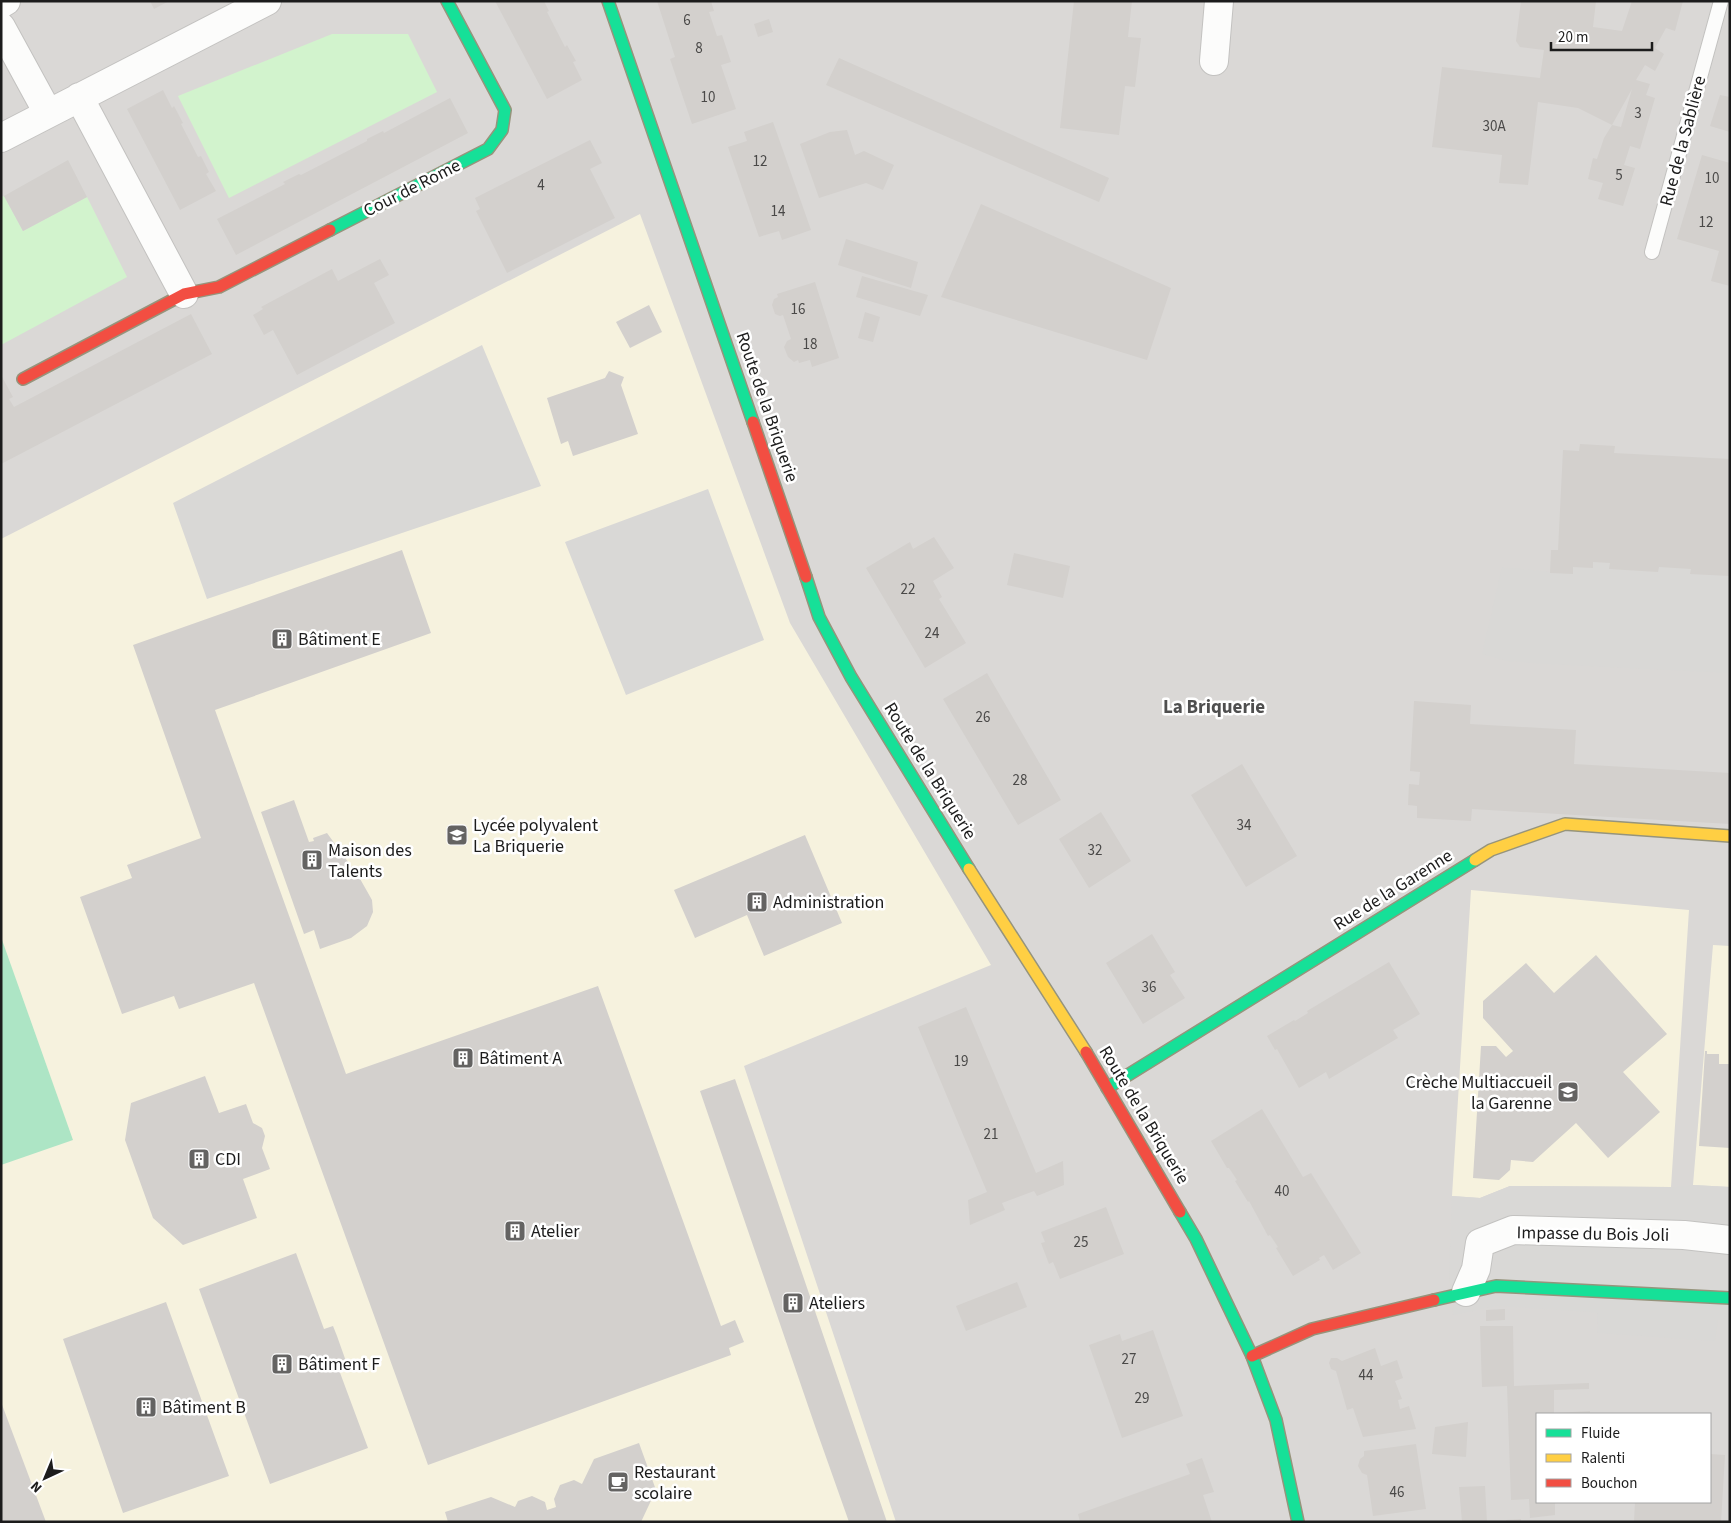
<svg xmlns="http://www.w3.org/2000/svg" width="1731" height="1523" font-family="'Source Sans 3',sans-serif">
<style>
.residential{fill:#dad8d6;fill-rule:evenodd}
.education{fill:#f6f2de}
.religious{fill:#d9d8d6}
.park{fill:#d2f3cd}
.pitch{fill:#ade5c5}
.building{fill:#d3d0cd}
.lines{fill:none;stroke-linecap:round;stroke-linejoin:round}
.lane-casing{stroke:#c3c2c0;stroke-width:16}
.street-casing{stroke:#c3c2c0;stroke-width:30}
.fast-casing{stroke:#96947c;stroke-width:14}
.slow-casing{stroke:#96947c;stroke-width:14}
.jam-casing{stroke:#96947c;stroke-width:14}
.lane{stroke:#fcfcfb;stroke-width:14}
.street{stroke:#fcfcfb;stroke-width:28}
.fast{stroke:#16e098;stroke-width:11}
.slow{stroke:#ffcf43;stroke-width:11}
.jam{stroke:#f24e42;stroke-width:11}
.labels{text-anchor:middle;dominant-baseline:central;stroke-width:5;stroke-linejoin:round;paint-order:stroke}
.number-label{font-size:15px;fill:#4a4948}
.street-label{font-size:18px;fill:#1c1c1c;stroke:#fff}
.poi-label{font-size:18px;fill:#1c1c1c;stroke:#fff;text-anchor:start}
.neighbourhood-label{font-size:19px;font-weight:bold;fill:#4f4f4f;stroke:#fff}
</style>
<rect width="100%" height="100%" fill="#ebe8e4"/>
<path class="residential" d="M1 1H1730V1522H1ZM1537 1414H1710V1502H1537Z"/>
<path class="education" d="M640 214 790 623 991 965 744 1066 896 1522H1V539Z
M1471 890 1689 910 1671 1187 1510 1186 1480 1198 1452 1196Z
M1713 945 1730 946V1187L1693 1185Z"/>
<path class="religious" d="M482 345 541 486 207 599 173 503Z
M708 489 764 640 626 695 565 542Z
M1593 562 1610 563V569L1658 572 1659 567 1691 569V574L1730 576V673L1545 664 1506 661 1482 654 1502 567 1572 574 1573 567 1593 568Z
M1693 1185 1730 1187V1320H1718L1715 1341 1598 1333 1597 1313 1591 1312 1497 1306 1453 1315 1449 1273 1452 1196 1480 1198 1510 1186 1671 1187Z"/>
<path class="park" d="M332 34H408L437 92 229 198 178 96Z
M4 196 23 231 87 197 127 277 1 345V197Z"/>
<path class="pitch" d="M1 937 73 1140 1 1165Z"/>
<path class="building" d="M150 1H169L154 9Z
M495 1H544L549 11 547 12 565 47 567 45 576 61 573 62 582 80 547 99Z
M657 1H711L714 11 709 12 717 36 722 35 731 62 721 65 736 109 692 124 670 59 675 57Z
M1074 1H1132L1128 37 1141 38 1135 87 1125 86 1119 135 1060 128Z
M1521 1H1596L1593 27 1622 31 1632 1H1683L1675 31 1666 28 1655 48 1664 54 1655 71 1645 65 1636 80 1650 84 1646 95 1655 98 1640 149 1630 146 1624 165 1635 168 1623 206 1598 199 1603 183 1588 179 1593 158 1597 159 1604 138 1612 125 1621 127 1632 89 1612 125 1578 108 1538 102 1528 185 1499 183 1502 155 1432 147 1442 67 1540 78 1544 50 1520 47 1516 41Z
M769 19 773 32 758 37 754 24Z
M839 58 1109 178 1099 202 826 85Z
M163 90 172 108 174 106 183 123 181 124 198 157 201 156 209 172 206 174 216 191 180 210 127 109Z
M1720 95 1730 97V132L1710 126Z
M450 98 468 133 236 255 217 219 285 184 283 182 299 174 301 175 367 141V139L383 131 384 133Z
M773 122 811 230 782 240 779 231 759 237 728 147 747 141 744 132Z
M847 130 855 155 864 151 894 165 883 190 866 183 819 198 800 144 830 132Z
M590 140 602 163 590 169 615 218 507 273 476 211 480 209 475 198Z
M1702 155 1730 163V286L1711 281 1719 251 1677 239Z
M68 160 87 197 23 231 4 196Z
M981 204 1171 288 1147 360 941 297Z
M846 239 918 262 911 288 838 265Z
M380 259 389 275 374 283 395 323 297 375 273 330 264 335 253 315 263 309 261 307 332 269 338 281Z
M862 276 928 295 920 316 856 297Z
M815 282 839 358 812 367 810 360 799 363 798 360 794 362 788 357 784 347 787 341 791 339 783 315 780 316 775 314 772 305 774 299 778 297 777 294Z
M649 305 662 332 630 348 616 322Z
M865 312 880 317 873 342 858 338Z
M191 314 212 354 1 464V375L13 397 9 399 14 407Z
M609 371 624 377 621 385 638 434 573 456 568 441 561 444 547 398 605 378Z
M1580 444 1615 446 1614 453 1730 459V576L1690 574 1691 569 1659 567 1658 572 1609 569 1610 563 1593 562V568L1573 567V574L1550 573 1551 550H1558L1563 450 1579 451Z
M934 537 954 568 933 581 942 597 939 599 966 643 925 668 866 568 910 542 913 549Z
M402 550 431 633 215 710 346 1074 598 986 721 1326 735 1320 744 1342 729 1348 731 1355 428 1465 254 983 179 1009 174 996 122 1014 80 897 132 878 127 865 201 838 133 645Z
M1014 553 1070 566 1063 598 1007 585Z
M987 673 1061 800 1018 825 943 699Z
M1414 701 1471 705 1470 724 1576 730 1574 764 1730 773V824L1472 809 1471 821 1417 818V806L1408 805 1409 784 1419 785 1420 772 1410 771Z
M1242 764 1297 856 1246 887 1191 795Z
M294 800 309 842 314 841 313 838 327 833 359 877 372 900 373 912 367 926 351 938 320 949 314 930 304 934 261 812Z
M1101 812 1131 861 1089 888 1059 839Z
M805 835 842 923 764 956 747 915 695 938 674 890Z
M1152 934 1175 972 1170 975 1185 998 1143 1024 1106 963Z
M1596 955 1667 1034 1623 1072 1660 1112 1608 1158 1576 1123 1533 1162 1511 1160 1510 1170 1499 1180 1473 1178 1481 1046H1496L1506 1057 1513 1051 1483 1018V1001L1526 963 1554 993Z
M1389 962 1420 1014 1393 1030 1398 1038 1329 1079 1326 1072 1299 1088 1277 1049 1275 1050 1267 1036 1294 1020 1295 1021 1308 1013 1307 1011Z
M966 1007 1036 1173 1063 1161 1064 1185 1037 1196 1034 1191 1002 1203 1005 1210 970 1225 968 1200 987 1192 918 1027Z
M1705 1051H1707V1054H1719V1064H1730V1148L1699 1146Z
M205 1076 219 1113 246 1104 253 1123 262 1128 265 1136 262 1148 270 1169 243 1179 257 1218 183 1245 153 1218 125 1140 131 1103Z
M735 1079 774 1191 887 1522H849L815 1426 700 1091Z
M1262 1109 1303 1177 1311 1173 1361 1253 1333 1270 1324 1255 1319 1258 1320 1260 1293 1276 1276 1248 1278 1247 1270 1235 1268 1236 1249 1201 1248 1202 1235 1181 1237 1180 1229 1168H1227L1211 1141Z
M1106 1207 1124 1254 1060 1279 1053 1262 1049 1264 1041 1243 1045 1242 1041 1232Z
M296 1253 324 1329 333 1326 337 1336 348 1367 339 1370 368 1448 270 1484 199 1289Z
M1017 1282 1027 1307 966 1331 956 1306Z
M166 1302 229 1476 123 1513 63 1339Z
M1505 1309V1320L1486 1321V1310Z
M1480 1326H1513L1514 1386 1589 1383V1389L1554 1390V1413L1590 1411V1414H1537V1502H1555V1515L1530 1518 1529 1499 1511 1500 1507 1386 1482 1387Z
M1153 1330 1183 1416 1122 1438 1089 1345 1120 1334 1122 1341Z
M1375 1348 1381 1366 1397 1360 1403 1378 1395 1381 1402 1399 1398 1400 1400 1409 1409 1406 1416 1429 1363 1437 1353 1408 1347 1410 1336 1371 1331 1369 1329 1363 1331 1358H1337L1342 1361Z
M1 1402 46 1522H1Z
M1468 1422 1466 1457 1432 1454 1435 1427Z
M639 1443 656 1490 641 1522H448L445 1512 491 1497 515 1507 518 1501 532 1496 545 1502 547 1510 556 1507 554 1499 560 1485 574 1480 582 1484 594 1459Z
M1416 1444 1426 1509 1373 1516 1367 1475 1362 1473 1358 1466 1360 1459 1364 1456V1451Z
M1710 1454 1725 1455 1721 1522H1634L1635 1502H1710Z
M1202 1458 1214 1492 1203 1495 1212 1522H1080L1078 1514 1190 1474 1186 1464Z
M1485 1486 1487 1522H1462L1459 1487Z
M1521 1519V1522H1506V1520Z"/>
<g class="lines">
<g class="lane-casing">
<path id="lane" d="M1652 252 1721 1"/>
</g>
<g class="street-casing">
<path id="street" d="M1 4 6 1
M1 27 48 113
M1214 61 1219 1
M79 97 184 294
M1 138 267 1
M1466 1292 1476 1269 1480 1243 1513 1230 1684 1235 1730 1240"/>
</g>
<g class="fast-casing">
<path id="fast" d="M608 1 753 422
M330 230 488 149 502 130 505 110 447 1
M806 577 819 617 851 677 969 869
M1107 1088 1475 860
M1180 1212 1196 1239 1252 1356 1276 1420 1298 1522
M1434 1300 1496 1286 1730 1298"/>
</g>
<g class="slow-casing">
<path id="slow" d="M1475 860 1491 850 1565 824 1730 836
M969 869 1086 1052"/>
</g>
<g class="jam-casing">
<path id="jam" d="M23 379 184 294 219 287 330 230
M753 422 806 577
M1086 1052 1180 1212
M1252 1356 1312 1329 1434 1300"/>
</g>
<use href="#lane" class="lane"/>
<use href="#street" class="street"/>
<use href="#fast" class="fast"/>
<use href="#slow" class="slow"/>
<use href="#jam" class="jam"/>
</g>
<defs>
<g id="building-square" transform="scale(1.125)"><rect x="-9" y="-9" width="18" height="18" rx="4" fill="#646362" stroke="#fff"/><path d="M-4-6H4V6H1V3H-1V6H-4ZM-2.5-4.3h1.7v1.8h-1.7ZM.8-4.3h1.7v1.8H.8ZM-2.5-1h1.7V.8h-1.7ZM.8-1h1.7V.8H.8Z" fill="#fff"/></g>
<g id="school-square" transform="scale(1.125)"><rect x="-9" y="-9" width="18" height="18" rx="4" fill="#646362" stroke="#fff"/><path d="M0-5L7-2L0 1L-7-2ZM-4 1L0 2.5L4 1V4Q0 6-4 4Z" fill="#fff"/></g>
<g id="cafe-square" transform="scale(1.125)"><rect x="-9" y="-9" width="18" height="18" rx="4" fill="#646362" stroke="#fff"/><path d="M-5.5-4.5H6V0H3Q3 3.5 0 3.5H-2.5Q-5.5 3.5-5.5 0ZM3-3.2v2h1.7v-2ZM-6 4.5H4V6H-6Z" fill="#fff"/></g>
</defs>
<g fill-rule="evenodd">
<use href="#building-square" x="282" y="639"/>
<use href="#school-square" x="457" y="835"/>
<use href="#building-square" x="312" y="860"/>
<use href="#building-square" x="757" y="902"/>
<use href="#building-square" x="463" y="1058"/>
<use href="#school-square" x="1568" y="1092"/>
<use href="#building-square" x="199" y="1159"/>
<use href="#building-square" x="515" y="1231"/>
<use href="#building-square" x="793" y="1303"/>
<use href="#building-square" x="282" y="1364"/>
<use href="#building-square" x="146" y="1407"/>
<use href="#cafe-square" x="618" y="1482"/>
</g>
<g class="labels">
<g class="number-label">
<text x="687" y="20">6</text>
<text x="699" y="48">8</text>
<text x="708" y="97">10</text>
<text x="1638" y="113">3</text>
<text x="1494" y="126">30A</text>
<text x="760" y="161">12</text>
<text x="1619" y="175">5</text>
<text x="1712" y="178">10</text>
<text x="541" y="185">4</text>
<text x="778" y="211">14</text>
<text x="1706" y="222">12</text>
<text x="798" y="309">16</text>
<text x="810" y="344">18</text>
<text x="908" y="589">22</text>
<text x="932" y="633">24</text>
<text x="983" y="717">26</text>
<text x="1020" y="780">28</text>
<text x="1244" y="825">34</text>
<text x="1095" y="850">32</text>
<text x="1149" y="987">36</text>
<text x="961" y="1061">19</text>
<text x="991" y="1134">21</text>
<text x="1282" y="1191">40</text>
<text x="1081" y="1242">25</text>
<text x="1129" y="1359">27</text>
<text x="1366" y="1375">44</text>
<text x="1142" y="1398">29</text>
<text x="1397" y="1492">46</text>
</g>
<g class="street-label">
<text transform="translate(1683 141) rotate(-75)">Rue de la Sablière</text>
<text transform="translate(412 188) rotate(-27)">Cour de Rome</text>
<text transform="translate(767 407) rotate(71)">Route de la Briquerie</text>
<text transform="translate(930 771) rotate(58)">Route de la Briquerie</text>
<text transform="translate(1393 890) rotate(-32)">Rue de la Garenne</text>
<text transform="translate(1144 1115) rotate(59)">Route de la Briquerie</text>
<text transform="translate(1593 1234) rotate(1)">Impasse du Bois Joli</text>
</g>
<g class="poi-label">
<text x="298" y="639">Bâtiment E</text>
<text x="473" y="825">Lycée polyvalent<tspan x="473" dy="21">La Briquerie</tspan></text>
<text x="328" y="850">Maison des<tspan x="328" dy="21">Talents</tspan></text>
<text x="773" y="902">Administration</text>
<text x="479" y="1058">Bâtiment A</text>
<text x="1552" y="1082" text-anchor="end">Crèche Multiaccueil<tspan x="1552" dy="21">la Garenne</tspan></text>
<text x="215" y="1159">CDI</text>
<text x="531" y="1231">Atelier</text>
<text x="809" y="1303">Ateliers</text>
<text x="298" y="1364">Bâtiment F</text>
<text x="162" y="1407">Bâtiment B</text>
<text x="634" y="1472">Restaurant<tspan x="634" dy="21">scolaire</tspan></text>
</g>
<g class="neighbourhood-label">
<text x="1214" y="707">La Briquerie</text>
</g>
</g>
<rect width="1731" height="1523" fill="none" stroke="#1c1c1c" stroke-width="5"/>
<rect x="1536" y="1413" width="175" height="90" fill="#ffffff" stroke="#a4a4a4"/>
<rect x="1546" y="1429" width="25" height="8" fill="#16e098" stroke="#a4a4a4"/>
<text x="1581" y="1438" font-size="15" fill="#1c1c1c">Fluide</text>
<rect x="1546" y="1454" width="25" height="8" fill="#ffcf43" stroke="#a4a4a4"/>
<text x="1581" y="1463" font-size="15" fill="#1c1c1c">Ralenti</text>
<rect x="1546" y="1479" width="25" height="8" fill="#f24e42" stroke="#a4a4a4"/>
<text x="1581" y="1488" font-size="15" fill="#1c1c1c">Bouchon</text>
<g transform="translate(45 1478) rotate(224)" stroke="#ffffff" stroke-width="4" paint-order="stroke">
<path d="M0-4L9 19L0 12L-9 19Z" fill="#1c1c1c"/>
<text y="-8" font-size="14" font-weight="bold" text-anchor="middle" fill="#1c1c1c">N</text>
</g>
<path d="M1551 42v8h101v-8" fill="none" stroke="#1c1c1c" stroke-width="2.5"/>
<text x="1558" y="42" font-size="15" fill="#1c1c1c" stroke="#ffffff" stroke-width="4" paint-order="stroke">20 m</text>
</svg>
